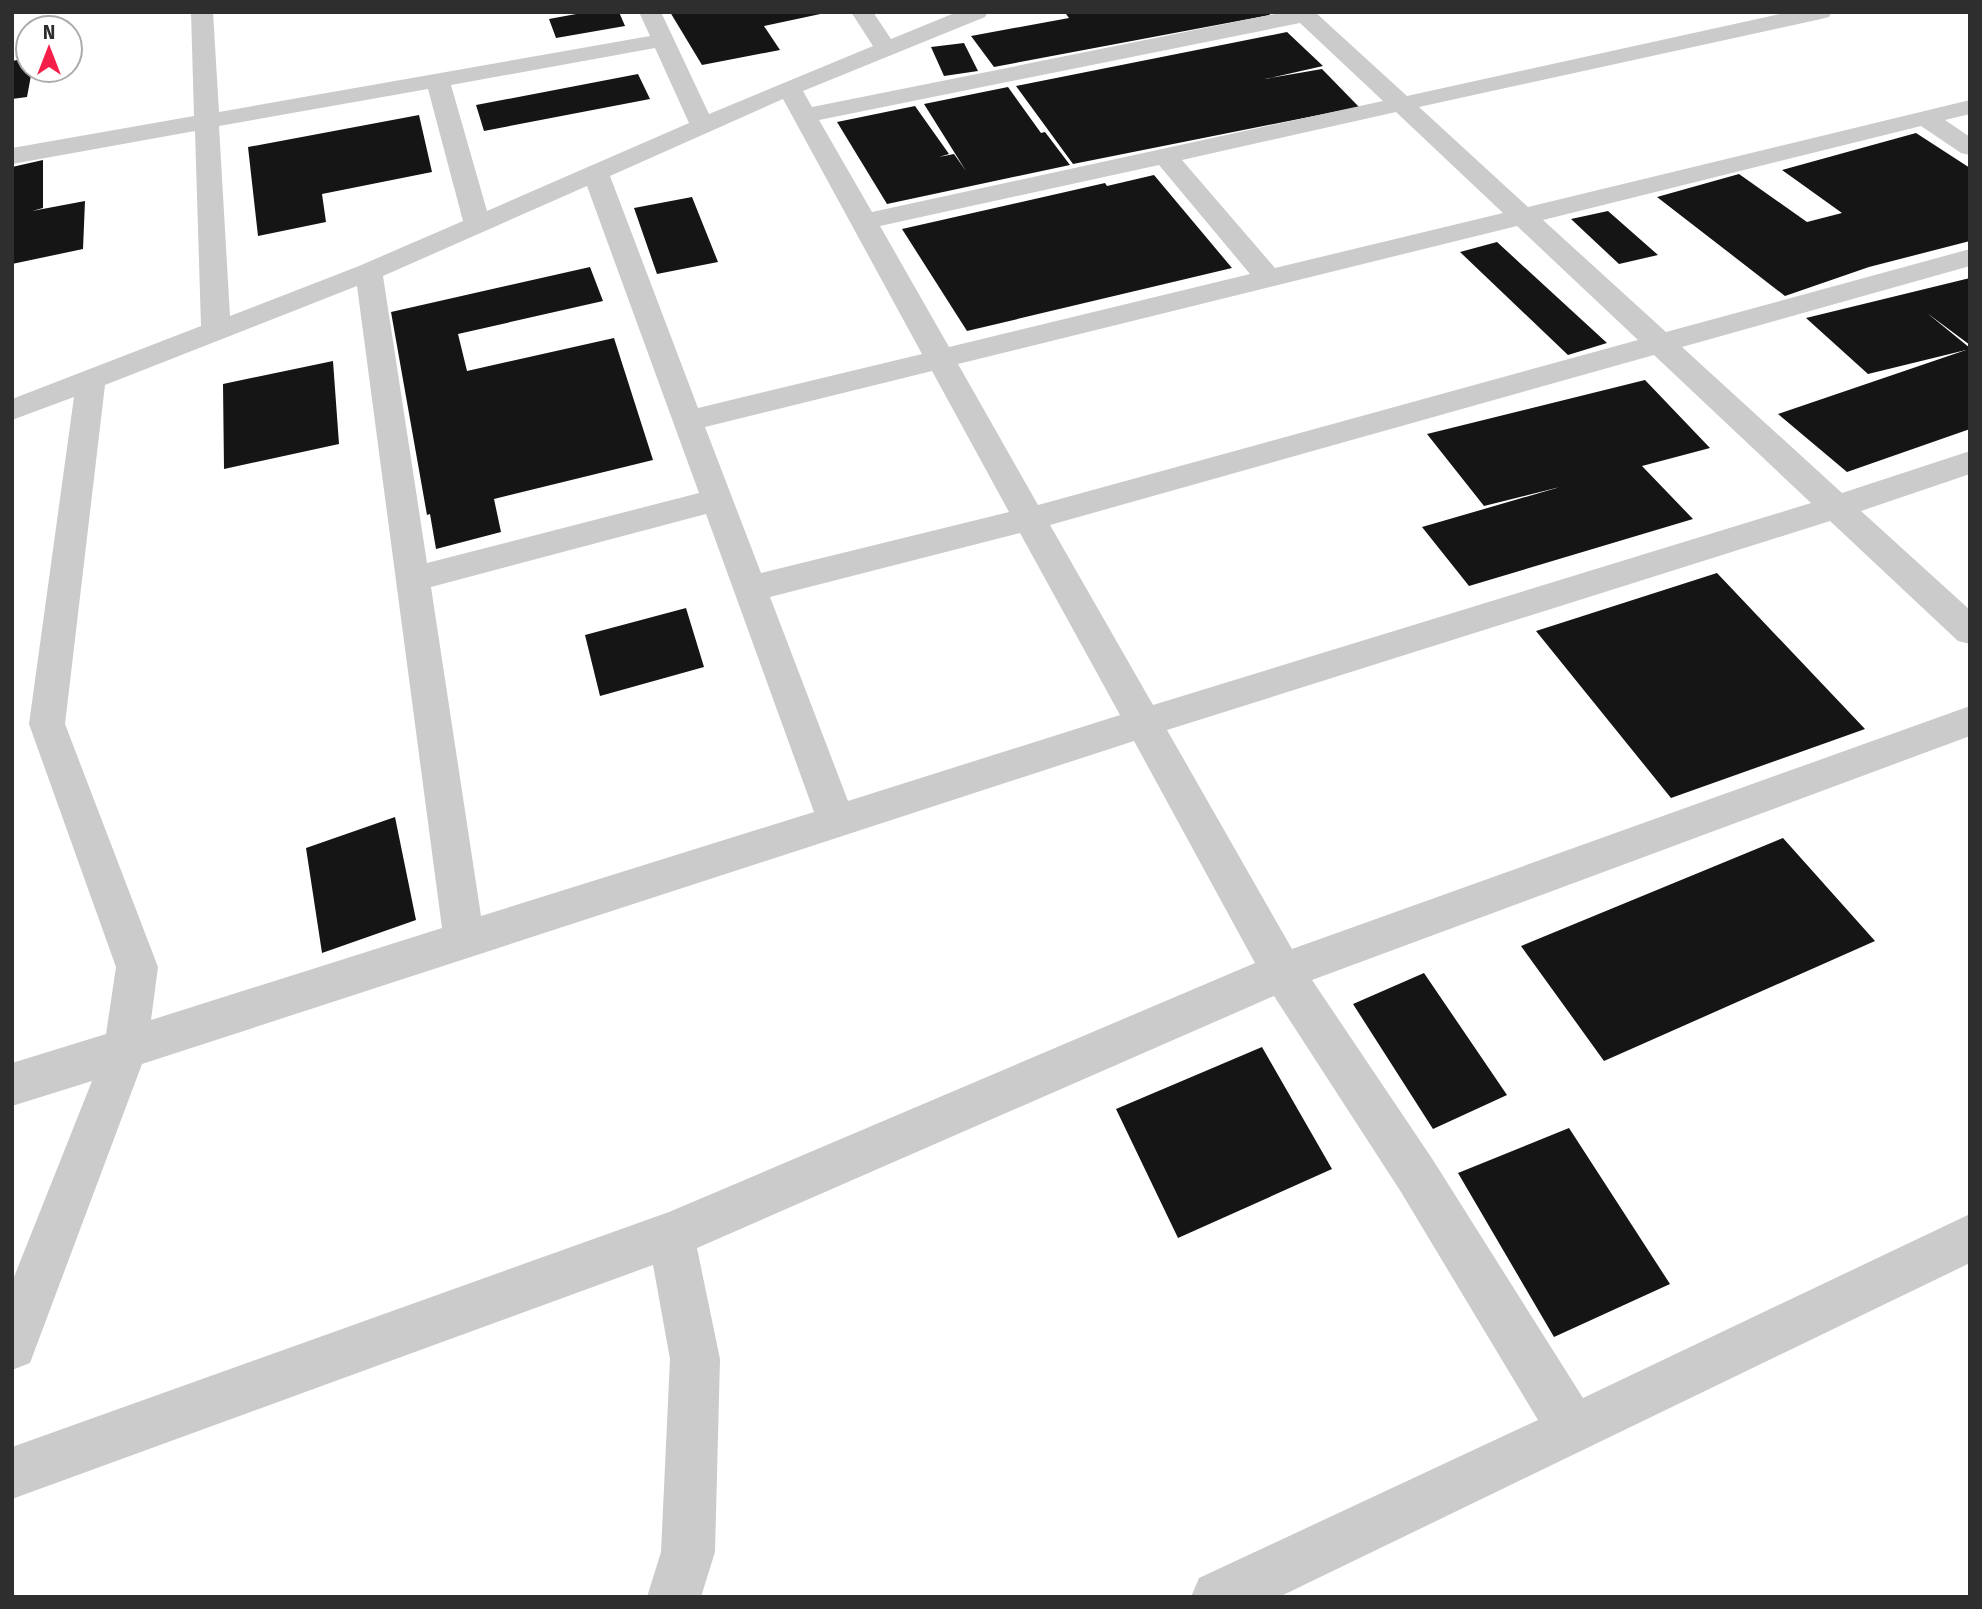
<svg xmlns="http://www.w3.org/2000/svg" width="1982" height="1609" font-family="'Fira Sans',sans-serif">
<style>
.building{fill:#151515}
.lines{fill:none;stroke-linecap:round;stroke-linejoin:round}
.minor{fill:#cbcbcb;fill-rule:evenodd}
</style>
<rect width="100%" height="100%" fill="#fff"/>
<path class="building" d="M587 12H619L625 26 556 38 549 19Z
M670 12H824L825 13 764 26 780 50 702 65Z
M1078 12H1268L1270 15 994 67 971 36 1069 18 1066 14Z
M1287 32 1323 66 1265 79 1322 69 1359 107 1073 164 1016 86Z
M964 43 978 71 944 76 931 47Z
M28 58V70H32L27 97 12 99V61Z
M638 74 650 99 484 131 476 105Z
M1008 87 1041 133 1045 132 1070 165 887 204 837 122 915 106 949 154 939 157 954 154 966 171 924 104Z
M419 115 432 172 322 194 326 222 258 236 248 147Z
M1916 133 1970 168V241L1869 267 1785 296 1657 197 1739 174 1807 222 1842 213 1782 170Z
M43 160V208L32 211 85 201 83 249 12 264V167Z
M1154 175 1232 268 967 331 902 229 1105 183 1107 186Z
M692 197 718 262 657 274 634 208Z
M1608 211 1658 255 1619 264 1571 219Z
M1497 242 1607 343 1568 355 1460 252Z
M590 267 603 301 458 334 467 371 614 338 653 460 494 499 501 532 436 549 430 514 427 515 391 312Z
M1970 278V345L1927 313 1970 348V429L1847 472 1778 414 1966 350 1868 374 1806 318Z
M333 361 339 444 224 469 223 384Z
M1645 380 1710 448 1642 466 1693 519 1469 586 1422 527 1560 487 1484 506 1427 434Z
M1717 573 1865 729 1671 798 1536 631Z
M686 608 704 667 600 696 585 635Z
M395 817 416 920 322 953 306 848Z
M1783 838 1875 941 1604 1061 1521 946Z
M1424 973 1507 1095 1433 1129 1353 1004Z
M1262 1047 1332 1169 1178 1238 1116 1109Z
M1569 1128 1670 1284 1554 1337 1458 1173Z"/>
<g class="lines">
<path class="minor" d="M191 12H213L219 112 650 36 639 12H661L709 114 873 46 851 12H873L891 39 957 12H988L985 17 803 91 812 107 1285 12H1315L1407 96 1789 12H1832L1829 17 1821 19 1419 107 1528 207 1970 100V114L1945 120 1970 137V155L1961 153 1921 126 1543 220 1666 332 1970 249V266L1682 347 1842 493 1970 451V474L1861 511 1970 610V644L1958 641 1830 521 1167 730 1292 949 1970 706V736L1312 980 1433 1160 1583 1398 1970 1214V1263L1279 1597H1191L1199 1578 1538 1420 1401 1192 1274 996 697 1248 720 1359 715 1552 701 1597H647L661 1552 670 1359 653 1265 12 1499V1447L669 1212 1255 963 1134 741 142 1064 30 1363 12 1370V1282L92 1081 12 1106V1063L106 1034 116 967 29 724 74 397 12 420V399L201 326 195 131 12 164V148L194 116ZM1300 23 1383 101 872 212 819 120ZM655 48 689 123 487 211 451 85ZM428 89 463 221 359 266 230 316 219 126ZM783 99 922 354 698 408 610 176ZM1396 112 1503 213 1275 268 1182 160ZM1159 165 1250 274 949 347 880 226ZM587 186 699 493 427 563 383 276ZM1517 226 1638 340 1038 505 958 364ZM357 286 442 928 151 1020 158 967 65 724 105 385ZM1654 355 1811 503 1153 705 1050 525ZM932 371 1009 512 761 573 705 427ZM706 514 814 812 481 916 431 587ZM1020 533 1120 715 848 801 770 597Z"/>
</g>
<rect width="1982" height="1609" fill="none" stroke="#2e2e2e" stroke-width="28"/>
<g transform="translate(49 49)"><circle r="33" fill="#ffffff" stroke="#ababab" stroke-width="2"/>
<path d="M0-5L12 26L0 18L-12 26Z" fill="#f61f49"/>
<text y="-10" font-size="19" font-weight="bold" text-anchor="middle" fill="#2e2e2e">N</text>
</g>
</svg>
